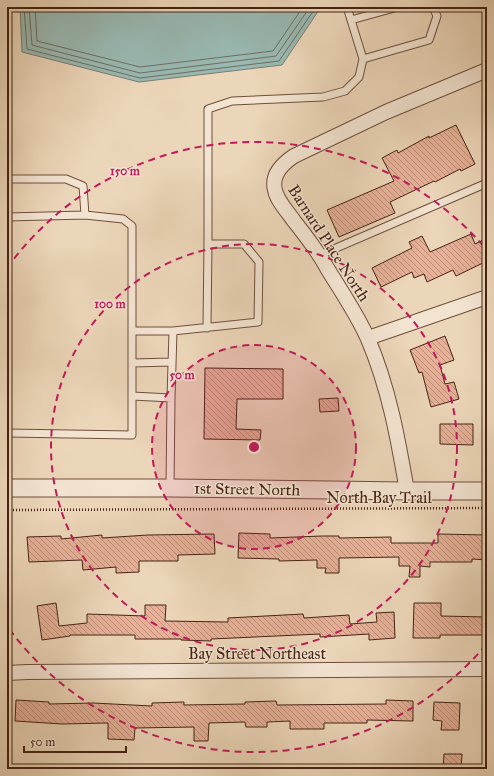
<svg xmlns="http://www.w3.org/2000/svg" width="494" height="776" font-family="'IM FELL Great Primer',serif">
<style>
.water{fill:#99b9b2;stroke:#777d72}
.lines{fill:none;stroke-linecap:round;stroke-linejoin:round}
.shore{stroke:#6f6e62;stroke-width:1}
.building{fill:url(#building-back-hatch);stroke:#452212}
.service-casing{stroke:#6f4f3c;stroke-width:9}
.minor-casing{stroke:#6f4f3c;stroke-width:16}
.tertiary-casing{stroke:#6f4f3c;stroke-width:19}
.path{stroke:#452212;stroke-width:2.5;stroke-dasharray:1 2;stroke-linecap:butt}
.service{stroke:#f3e4d2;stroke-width:7}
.minor{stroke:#f3e4d2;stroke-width:14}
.tertiary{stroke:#f3e4d2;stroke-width:17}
.ring{fill:none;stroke:#c2185b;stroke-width:2;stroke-dasharray:7 5}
.labels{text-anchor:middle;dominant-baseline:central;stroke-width:3;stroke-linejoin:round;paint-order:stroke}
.street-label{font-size:16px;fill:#452212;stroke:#f3e4d2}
.centre{fill:#c2185b;stroke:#f3e4d2;stroke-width:2}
.ring-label{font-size:12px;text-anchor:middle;font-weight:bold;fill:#c2185b;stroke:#f3e4d2;stroke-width:3;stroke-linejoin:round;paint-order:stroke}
</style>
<defs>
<pattern id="building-back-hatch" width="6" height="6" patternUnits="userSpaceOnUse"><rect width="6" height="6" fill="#e7b097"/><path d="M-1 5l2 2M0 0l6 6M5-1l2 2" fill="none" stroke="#bd8f7a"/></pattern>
</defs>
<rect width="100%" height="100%" fill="#ecd6b9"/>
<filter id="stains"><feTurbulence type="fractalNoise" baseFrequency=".005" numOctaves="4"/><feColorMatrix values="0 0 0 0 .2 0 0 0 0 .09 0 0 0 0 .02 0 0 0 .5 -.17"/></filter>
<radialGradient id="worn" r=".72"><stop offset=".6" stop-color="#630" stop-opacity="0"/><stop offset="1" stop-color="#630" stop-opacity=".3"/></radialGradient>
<path class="water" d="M20 7H321L282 65 139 82 22 52Z"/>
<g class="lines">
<path class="shore" d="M24 7 27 49 140 78 279 61 316 7
M29 7 32 45 140 73 276 56 310 7
M35 7 37 41 140 67 273 51 303 7"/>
</g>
<path class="building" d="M456 125 475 164 461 171 460 169 435 182 434 181 390 202 395 213 339 237 327 210 394 181 382 158 397 150 398 153 429 136V138Z
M471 234 475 244 487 238V261L456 276 453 270 427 282 424 274 414 278 412 272 381 287 372 268 412 248 409 242 422 236 430 252Z
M445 336 454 360 440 365 445 384 454 382 459 399 431 407 422 372 419 373 410 350Z
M205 368 283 369V399H237L236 429 261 430 260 440 204 439Z
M338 398 339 411 320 412 319 399Z
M440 424H473V445L440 444Z
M239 533 270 534V538L322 536H339V538L391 537V543H438V534L487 535V560L472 559V562H430V567L420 566V577H409L410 566H399V557L339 558V573H325L326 568H317V560L279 561V559L238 558Z
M214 534 215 554 178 555V561H139V572L116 573V567L83 570 82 560 29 562 27 537 61 536V539L102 535V538L148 535Z
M56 603 59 626 87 623V614L145 616V605H166L165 621 228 622V618L303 614 304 618 349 615 350 624 377 622 376 613 394 612 395 638 369 640V634L320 637V634L211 639V641L181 640V639H135V635H70V636L42 640 37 606Z
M414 603H441V616L487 617V635H440V638H413Z
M16 700 49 702V704L93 703 152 706V703L184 702V705L245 704V702L276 701 277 705 386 704V700L413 701V721L367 720V723H324V729H290V721L267 722V727H246L245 722 209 723 208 741H194V727L135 728 134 740 108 739V723L62 724 15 721Z
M434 702 460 703 459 730H441L442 721 433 720Z
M444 754H462L461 769H443Z"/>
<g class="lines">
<g class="service-casing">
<path id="service" d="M351 20 398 7
M363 59 429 40 437 16 433 7
M482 72 487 82
M7 179H66L83 186 85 215 123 219 132 226V331H173
M7 217 85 215
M208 244V109L232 101 323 97 345 91 359 77 363 59 347 7
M320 255 487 183
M132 363 172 362
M132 396V331
M171 398 173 331 258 322 259 262 244 244H208L207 328
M7 433 132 435V396L171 398 170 488"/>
</g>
<g class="minor-casing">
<path id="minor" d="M368 338 487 297
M407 491C398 439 389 388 368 339 357 314 341 291 327 268 318 251 306 236 294 221 288 212 277 201 275 190 271 175 282 164 294 156L386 112 487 70
M7 673 27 672 487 669"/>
</g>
<g class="tertiary-casing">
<path id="tertiary" d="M7 488H170L407 491H487"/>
</g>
<path class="path" d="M7 510 487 508"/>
<use href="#service" class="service"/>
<use href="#minor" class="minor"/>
<use href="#tertiary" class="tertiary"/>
</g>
<circle cx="254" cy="447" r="102" fill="#c2185b" fill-opacity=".12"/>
<g class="ring">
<circle cx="254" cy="447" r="102"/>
<circle cx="254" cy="447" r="203"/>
<path d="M486 645A305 305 0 0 1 7 626M7 268A305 305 0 0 1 486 249"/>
</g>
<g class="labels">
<g class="street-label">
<text transform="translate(329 243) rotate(57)">Barnard Place North</text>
<text transform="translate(247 489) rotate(1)">1st Street North</text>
<text x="379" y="497">North Bay Trail</text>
<text x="257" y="653">Bay Street Northeast</text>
</g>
</g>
<circle cx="254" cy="447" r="6" class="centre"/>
<g class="ring-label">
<text x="125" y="175">150 m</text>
<text x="110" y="308">100 m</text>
<text x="182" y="379">50 m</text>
</g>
<rect width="494" height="776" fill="none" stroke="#ecd6b9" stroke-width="24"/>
<rect x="8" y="8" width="478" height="760" fill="none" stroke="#452212" stroke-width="2"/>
<rect x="12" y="12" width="470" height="752" fill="none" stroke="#452212"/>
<path d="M24 746v6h102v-6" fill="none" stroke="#452212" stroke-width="2"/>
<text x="30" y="746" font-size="12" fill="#452212" stroke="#f3e4d2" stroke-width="3" paint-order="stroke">50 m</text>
<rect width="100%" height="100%" filter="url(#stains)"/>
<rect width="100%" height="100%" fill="url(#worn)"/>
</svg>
